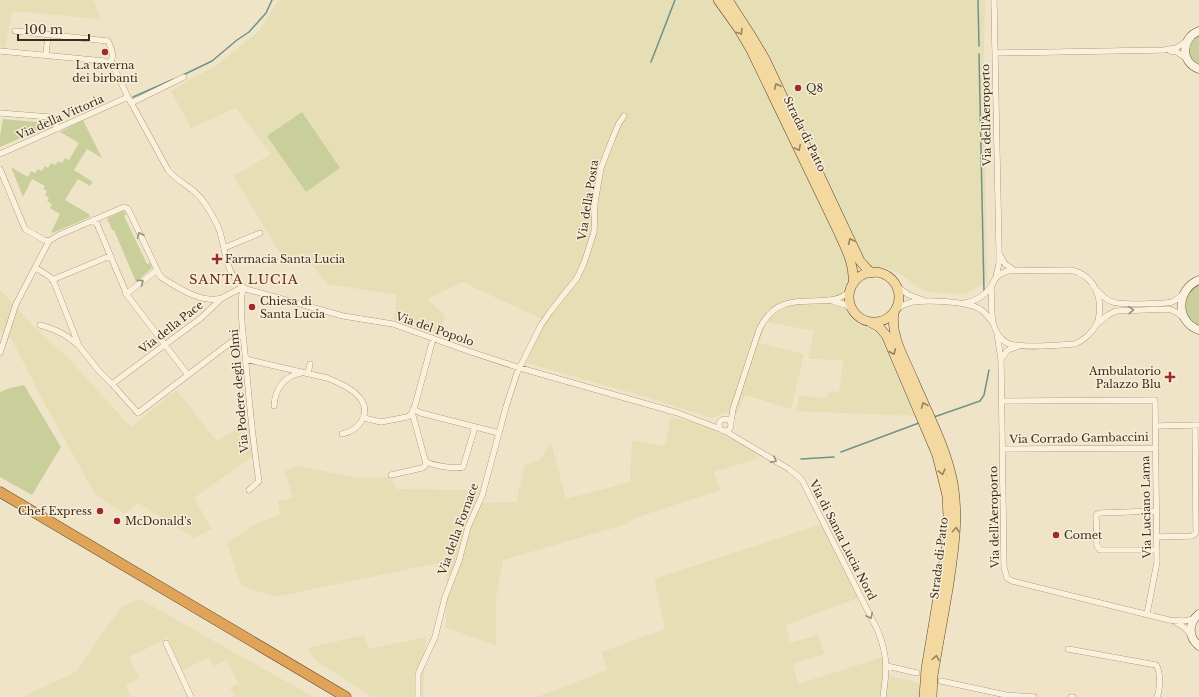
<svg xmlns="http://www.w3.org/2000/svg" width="1199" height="697" font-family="'Libre Baskerville',serif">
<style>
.farmland{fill:#e6deb5}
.green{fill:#c9cf9b}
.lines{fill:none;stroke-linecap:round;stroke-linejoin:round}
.stream{stroke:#6f938a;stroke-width:1.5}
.street-casing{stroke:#8d765c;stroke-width:6}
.secondary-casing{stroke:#6f573f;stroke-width:9}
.primary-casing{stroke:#5b4430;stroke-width:10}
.highway-casing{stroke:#5b4430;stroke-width:11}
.street{stroke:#faf1dc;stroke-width:5.5}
.secondary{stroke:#faf1dc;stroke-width:8}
.primary{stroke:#f3d9a0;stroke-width:9}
.highway{stroke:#e0a458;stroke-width:10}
.oneway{stroke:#988460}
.oneway2{stroke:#9c907e}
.poi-dot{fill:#9e2a2b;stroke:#f7eed8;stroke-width:1.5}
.labels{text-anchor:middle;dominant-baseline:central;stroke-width:3;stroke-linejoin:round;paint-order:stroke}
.poi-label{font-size:11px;fill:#3d2e20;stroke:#f7eed8;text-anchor:start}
.street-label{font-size:11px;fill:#3d2e20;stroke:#f7eed8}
.quarter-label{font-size:13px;letter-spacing:1px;fill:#6b2e1e;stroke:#f7eed8}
</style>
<rect width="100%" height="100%" fill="#f0e4c8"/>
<path class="farmland" d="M0 0H94L101 19 12 11 6 44 5 48 0 47Z
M279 0H985L984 45 987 282 964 294 928 292 921 289 903 276 887 268 863 267 849 277 845 308 848 314 853 320 863 327 869 328 876 333 880 337 914 416 796 411 799 396 827 398 828 391 839 392 843 360 808 359 814 331 767 322 759 343 804 354 791 409 745 395 737 414 726 412 712 418 636 394 527 363 533 347 546 321 462 282 428 299 445 316 439 336 394 319 397 295 327 284 303 253 285 261 233 176 271 154 236 108 191 128 171 91 217 65 258 32Z
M0 289 33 326 68 358 131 427 176 390 217 441 250 420 253 456 194 498 212 529 194 538 138 503 124 514 95 494 41 397 12 340 0 332Z
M671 417 699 424 721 433 746 447 755 454 759 458 714 472 720 490 635 518 627 524 503 560 496 598V646L446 627 447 561 276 597 244 587 240 584 238 577 227 543 252 526 280 514 278 501 293 498 285 471 300 466 357 478 392 477 396 489 480 490 475 503 516 502 525 465 540 460 551 443 566 499 630 482 632 440 665 446Z
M822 524 858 598 786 625 790 643 818 635 824 654 793 664 798 684 883 657 884 675 921 683 920 697H537L607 670 602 652 665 629 654 579Z
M140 599 260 667 314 697H235L230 688 238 683 227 660 214 666 209 658 182 670 168 638 129 657 139 678 126 685 131 697H23L77 671 105 629 122 607Z
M364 635 369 649 426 637 423 697H372L314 659 308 648Z"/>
<path class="green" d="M1199 34V66L1189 57V42Z
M302 112 340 168 306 192 267 136Z
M3 119 46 123 47 120 52 121 53 125 52 128 49 129 48 127 40 131 39 130 0 147V136Z
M83 120 102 158 87 149 74 170 93 182 90 186 78 179 65 200 89 214 90 217 53 233 51 232 60 214 50 208 52 204 47 201 49 198 45 195 47 191 43 189 45 186 32 179 23 197 11 167 28 177 31 171 35 173 38 169 42 171 45 166 48 168 51 163 55 165 58 161 62 163 65 158 69 160 79 143 60 132Z
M123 211 127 214 124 216 147 264 150 263 152 268 136 282 114 230H112L109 222 107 221 108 218Z
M1199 283V327C1188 322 1180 308 1185 296 1188 291 1195 287 1199 283Z
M24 385 61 447 32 495 0 477V392L10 388Z"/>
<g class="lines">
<path class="stream" d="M978 0 979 46
M979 54 984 292
M651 62 675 0
M183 75 212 61 237 40 249 32 266 13 272 0
M133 97 174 79
M934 417 980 401 984 395 989 370
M841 452 919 423
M801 459 834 457"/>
<g class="street-casing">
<path id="street" d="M994 0 995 53
M15 31 108 41C111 48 116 57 109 63
M0 51 104 61 109 63 114 68 128 97 168 170C179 184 195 187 206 205 211 213 217 223 220 232 226 252 226 277 246 289L343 316 393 324 468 351 520 368 678 413 720 429
M1170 51 1177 52 1187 59
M46 55 48 35
M131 103 184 77
M0 113 50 117 53 118 58 129
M0 154 128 97
M0 169 25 229 44 240 49 241
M93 220 97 224 127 295 188 375
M224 248 260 233
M1000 255 1005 264 1014 270
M36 268 50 277 54 282 79 346 99 371 112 384 138 413 243 333
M1071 270C1096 276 1103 299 1098 321 1094 331 1084 341 1074 344 1059 345 1018 349 1007 343 1000 339 995 330 993 323 991 312 992 300 991 289 993 279 998 273 1008 271Z
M996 277 999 263V249L995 53 1164 50 1176 48 1187 41
M52 280 110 256
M896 286 909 295 923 300
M243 287C239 308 243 332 245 354 249 396 252 439 259 481L249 490
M1098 291C1102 296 1106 300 1113 302 1120 305 1164 304 1172 302 1176 300 1179 298 1182 295
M126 294 157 270
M833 301 846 305 856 314
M965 303C977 301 985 296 992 285
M896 309C901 306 907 303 913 302 929 300 966 301 980 309 986 313 989 318 993 323
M1097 324 1108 315 1116 311 1169 309 1176 312 1183 317
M40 325C58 330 65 334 79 346
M997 333 1001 360 1004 567 1007 578 1012 581 1169 620 1183 621 1194 619
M0 353 16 304 49 241 59 235 124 207 127 208 130 213 159 274 162 278C179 288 201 304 222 298
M245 359 327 378C343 384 374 398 362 420 358 428 351 432 342 434
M1001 359 1008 350 1019 346
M308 374 310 364
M112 384 201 318 222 298 243 287
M1002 401 1155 400 1157 562 1147 614
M274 406C275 389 284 376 301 373
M413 409 421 413 499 433
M412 412 425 460C429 466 456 469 463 467L475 427
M364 418 381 422 407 417 411 415 414 409 433 339
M719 425a6 6 0 1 1 12 0a6 6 0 1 1-12 0Z
M731 422 733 409 759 330C782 280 827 316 851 290
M1156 426 1199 425
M725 431 789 469 799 477 803 482 878 631C888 657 887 670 883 697
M1003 449 1156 448
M391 475 422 468 425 466 426 462
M1157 511 1100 513 1097 514 1096 516 1097 546 1100 550H1157
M1157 537 1192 536 1196 533 1195 425
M1175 622 1185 628 1191 635
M166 643 191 697
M1068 649 1156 665C1161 671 1160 690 1157 697
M887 666 917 673
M941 681 1006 695 1034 697
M418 697V674L435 637 445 597 459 561 468 527 482 496 506 407 517 373 541 325 550 312 577 278 584 263 594 232 595 202 601 168 613 137 619 123 624 116
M1071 697H1073"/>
</g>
<g class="secondary-casing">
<path id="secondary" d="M1199 31C1181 38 1180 62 1199 69
M1199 280C1176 289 1175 322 1199 330
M1199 614C1188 623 1188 637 1199 646"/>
</g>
<g class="primary-casing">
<path id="primary" d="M718 0 738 28 751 50 837 229C845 247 855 264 853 284
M728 0 752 37 765 59 860 261 867 269 872 273
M849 297a25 25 0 1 1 50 0a25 25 0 1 1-50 0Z
M894 312C890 336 905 359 914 381 928 414 946 447 953 483 959 517 954 549 949 583 944 614 938 645 933 676L932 697
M870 322 879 327 886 335 937 455 947 496 948 517 947 543 926 669 924 697"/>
</g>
<g class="highway-casing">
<path id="highway" d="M0 492 346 697"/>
</g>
<use href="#street" class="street"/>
<use href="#secondary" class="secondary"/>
<use href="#primary" class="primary"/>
<use href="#highway" class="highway"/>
</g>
<defs><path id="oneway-chevron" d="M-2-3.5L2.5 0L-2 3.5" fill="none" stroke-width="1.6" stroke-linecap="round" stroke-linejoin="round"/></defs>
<g class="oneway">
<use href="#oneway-chevron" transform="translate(740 32) rotate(58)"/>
<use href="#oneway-chevron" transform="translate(777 86) rotate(-115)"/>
<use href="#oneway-chevron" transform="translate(798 148) rotate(64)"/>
<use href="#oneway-chevron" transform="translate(851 241) rotate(-114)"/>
<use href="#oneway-chevron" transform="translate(893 352) rotate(67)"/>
<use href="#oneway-chevron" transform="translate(924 405) rotate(-113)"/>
<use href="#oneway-chevron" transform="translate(942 472) rotate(75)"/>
<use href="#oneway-chevron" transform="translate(956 530) rotate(-86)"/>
<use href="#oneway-chevron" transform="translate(936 658) rotate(-80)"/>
</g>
<g class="oneway2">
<use href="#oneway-chevron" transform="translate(140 235) rotate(-115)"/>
<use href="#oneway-chevron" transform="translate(141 282) rotate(-37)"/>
<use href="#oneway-chevron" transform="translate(1131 310) rotate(-1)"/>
<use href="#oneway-chevron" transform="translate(774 460) rotate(29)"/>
<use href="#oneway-chevron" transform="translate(870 616) rotate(63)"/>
</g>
<g class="poi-dot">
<circle cx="105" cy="52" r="4"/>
<circle cx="798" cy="88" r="4"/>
<path d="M215 253h4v4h4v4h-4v4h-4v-4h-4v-4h4z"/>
<circle cx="252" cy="307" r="4"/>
<path d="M1168 371h4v4h4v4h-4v4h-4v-4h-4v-4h4z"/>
<circle cx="100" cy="511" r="4"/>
<circle cx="117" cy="521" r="4"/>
<circle cx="1056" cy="535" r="4"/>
</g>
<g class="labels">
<g class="poi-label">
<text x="105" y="65" text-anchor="middle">La taverna<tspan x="105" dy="13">dei birbanti</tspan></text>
<text x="806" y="88">Q8</text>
<text x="225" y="259">Farmacia Santa Lucia</text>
<text x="260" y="301">Chiesa di<tspan x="260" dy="13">Santa Lucia</tspan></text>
<text x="1161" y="371" text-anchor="end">Ambulatorio<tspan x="1161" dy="13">Palazzo Blu</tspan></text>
<text x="92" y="511" text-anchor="end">Chef Express</text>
<text x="125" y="521">McDonald's</text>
<text x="1064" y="535">Comet</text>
</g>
<g class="street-label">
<text transform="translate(986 115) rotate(-91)">Via dell'Aeroporto</text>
<text transform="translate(60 117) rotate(-24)">Via della Vittoria</text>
<text transform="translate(805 134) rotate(64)">Strada di Patto</text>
<text transform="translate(588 200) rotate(-81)">Via della Posta</text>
<text transform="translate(171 327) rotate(-38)">Via della Pace</text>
<text transform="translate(435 329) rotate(19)">Via del Popolo</text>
<text transform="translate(239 391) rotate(-95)">Via Podere degli Olmi</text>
<text transform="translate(1079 438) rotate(-1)">Via Corrado Gambaccini</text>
<text transform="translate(1146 507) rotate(-91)">Via Luciano Lama</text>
<text transform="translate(994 517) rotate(-91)">Via dell'Aeroporto</text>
<text transform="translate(458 529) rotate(-70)">Via della Fornace</text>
<text transform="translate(843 540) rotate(63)">Via di Santa Lucia Nord</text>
<text transform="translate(939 558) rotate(-83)">Strada di Patto</text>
</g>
<g class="quarter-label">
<text x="244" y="279">SANTA LUCIA</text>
</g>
</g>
<path d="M18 34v6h71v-6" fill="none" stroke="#3d2e20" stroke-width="2"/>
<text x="24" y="34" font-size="12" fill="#3d2e20" stroke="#f7eed8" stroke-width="3" paint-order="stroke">100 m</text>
</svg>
